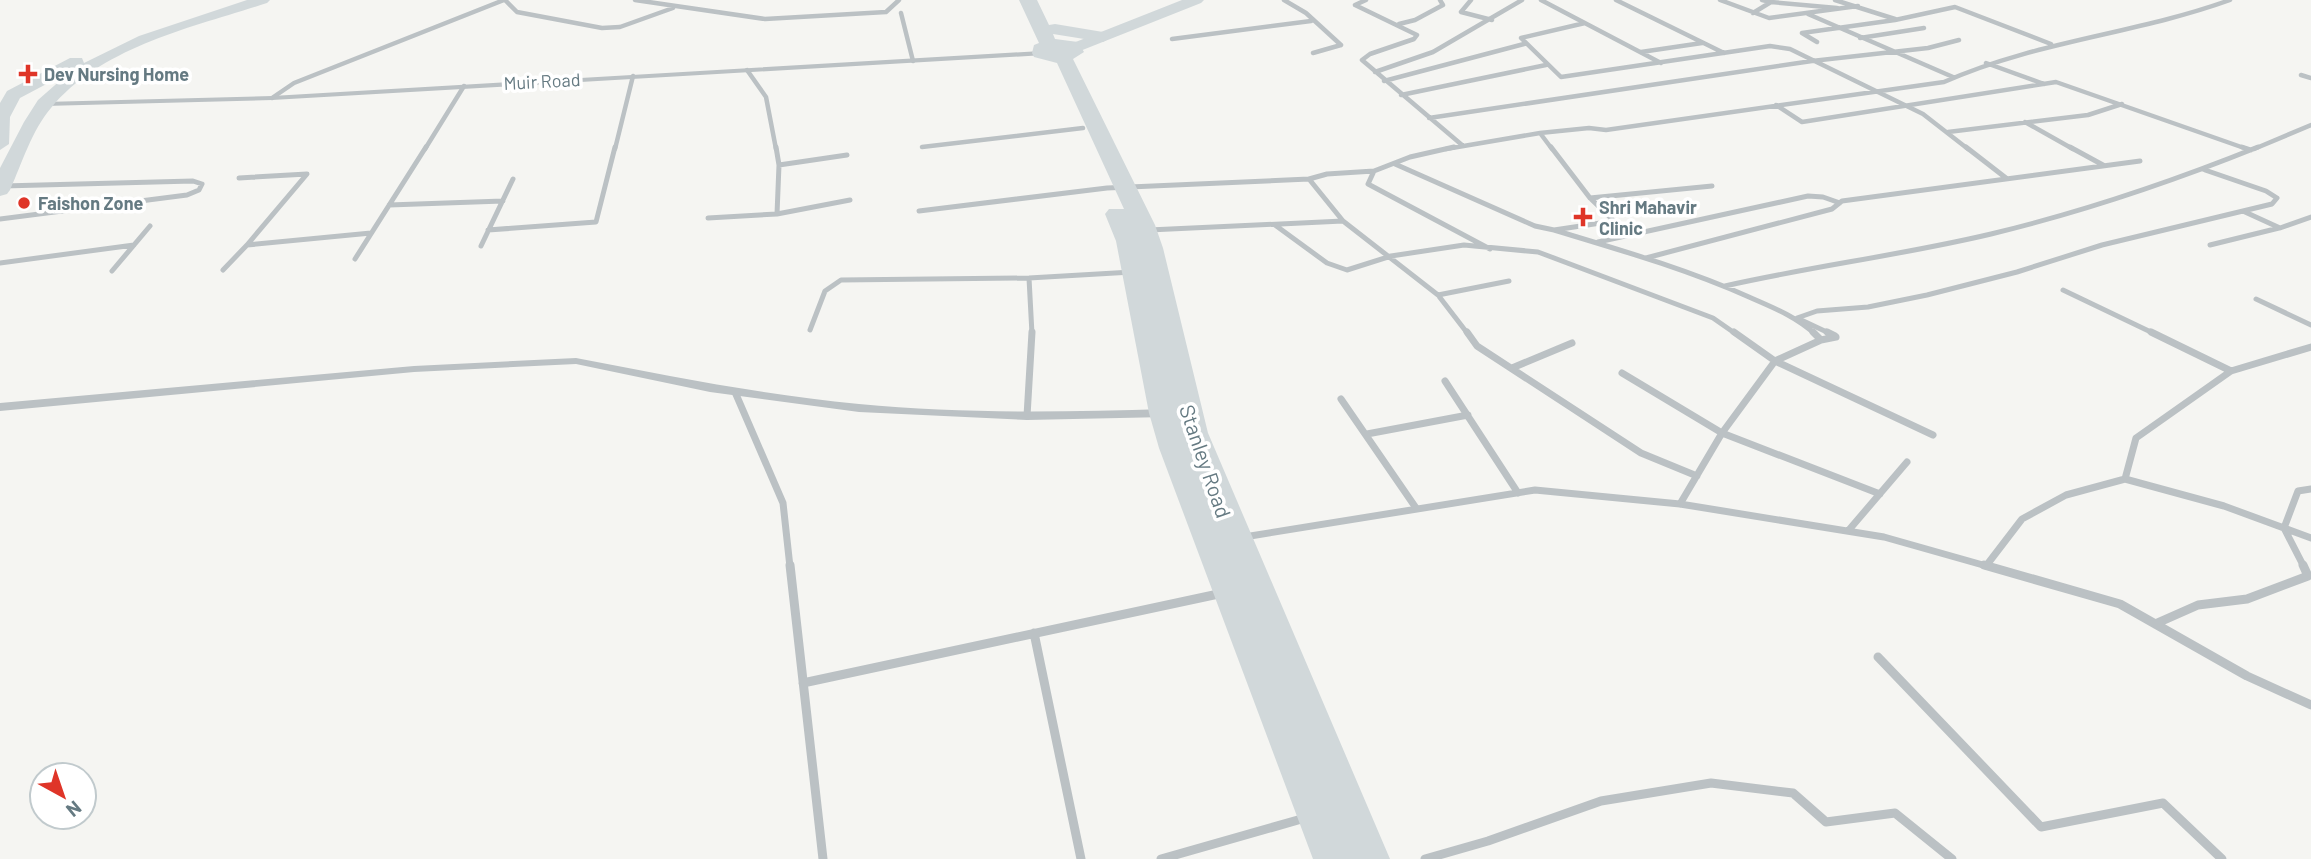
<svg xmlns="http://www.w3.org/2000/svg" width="2311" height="859" font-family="Barlow,sans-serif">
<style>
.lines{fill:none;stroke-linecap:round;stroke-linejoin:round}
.minor-far3{stroke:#bbc1c4;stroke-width:4.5}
.minor-far2{stroke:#bbc1c4;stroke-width:5}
.minor-far1{stroke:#bbc1c4;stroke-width:7}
.minor{stroke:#bbc1c4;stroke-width:9}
.tertiary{fill:#bbc1c4;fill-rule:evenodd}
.secondary{fill:#d1d8da;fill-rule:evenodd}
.primary{fill:#d1d8da;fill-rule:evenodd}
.poi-dot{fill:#df3528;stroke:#fff;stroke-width:2.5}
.labels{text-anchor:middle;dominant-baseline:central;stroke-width:7;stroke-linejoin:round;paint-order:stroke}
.far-poi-label{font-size:18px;font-weight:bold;fill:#657a82;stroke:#fff;text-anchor:start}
.far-street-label{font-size:18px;fill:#657a82;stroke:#fff}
.street-label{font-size:21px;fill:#657a82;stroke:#fff}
</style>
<rect width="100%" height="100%" fill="#f5f5f2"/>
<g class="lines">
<path class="minor-far3" d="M505 0 517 12 602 28 620 27 673 8
M635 0 765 19 886 12 899 0
M1284 0 1306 13 1341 45
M1366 0 1355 5 1417 35 1414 39 1370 54 1362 60 1462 145
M1471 0 1461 12 1492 20
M1541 0 1661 63
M1616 0 1724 53
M1720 0 1769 18 1858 6
M1835 0 1895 19
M1771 2 1837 8
M901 13 913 61
M1753 13 1771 2 1762 0
M1808 14 1953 77
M1585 23 1521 38 1561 77 1770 46 1790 49 1923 114 1968 149
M1399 24 1415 20 1443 5 1440 0
M1860 38 1924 28
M1172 39 1311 21
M1817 42 1802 33 1895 20 1955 7 2051 44
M1641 52 1702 43
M1313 53 1341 45
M1986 63 2044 84
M747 70 766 97 776 149
M1375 72 1433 52 1522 0
M2301 75 2311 78
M1384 81 1524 44
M1401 95 1546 65
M272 98 294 83 504 0
M1776 105 1802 122 2056 82 2247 149
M1429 118 1812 61 1928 48 1959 40
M2025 122 2073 149
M1948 132 2088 115 2122 104
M1540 133 1589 128 1606 130 1944 82C2036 41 2136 34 2230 0
M922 147 1083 128
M425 149 464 86
M615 149 633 76
M1446 149 1540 133 1552 149
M2254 149 2311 125"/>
<path class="minor-far2" d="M776 147 779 165 777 214
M1454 147 1410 157 1374 171 1368 184 1490 249
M1551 147 1590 198 1614 221 1554 230C1620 250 1686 269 1749 297 1774 308 1795 316 1815 334
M1966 147 2006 178
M2070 147 2103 165
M2242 147 2251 150
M1395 164 1535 226 1554 230
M779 165 847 155
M239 178 307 174 247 245 371 233
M1590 198 1712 186
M389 205 503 201
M919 211 1107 188 1309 179
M2245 212 2280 228 2311 217
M708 218 777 214 850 200
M0 219 187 195 199 190 202 184 193 181 3 186
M1343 221 1309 179 1327 174 1374 171
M1275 225 1327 263 1347 270 1391 256 1464 245 1538 252 1713 318 1736 334
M488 230 596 222 615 147
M1149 230 1343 221 1438 295 1468 334
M1598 242 1808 196 1823 197 1840 203
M2210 245 2279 228
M481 246 513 179
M1646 258 1832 209 1842 201 2140 161
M355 259 426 147
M0 263 134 245
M223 270 247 245
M112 271 150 226
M1029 278 1032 334
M1725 286C1813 266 1903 255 1991 234 2082 212 2171 182 2258 147
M2063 290 2155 334
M1438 295 1509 281
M2256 299 2311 325
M810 330 825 291 841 280 1029 278 1132 272
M1831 334 1797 318 1817 311 1868 307 1927 295 2017 272 2102 245 2272 204 2277 198 2266 191 2205 170"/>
<path class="minor-far1" d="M1467 332 1477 346 1641 453 1697 476
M1734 332 1775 361 1821 340
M1813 332 1821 340 1836 337
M1827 332 1835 336
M2151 332 2231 371
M1512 368 1572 343
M1622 373 1722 433 1880 494
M1445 381 1518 493
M735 392 783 503 790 567
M1341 399 1416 508
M1027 416 1032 332
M1367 434 1468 415
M2125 479 2136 438 2231 371 2311 347
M1680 504 1722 433 1775 361 1933 435
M1848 531 1907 462
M1244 537 1535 490 1680 504 1884 537 1990 567
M1986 566 2022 519 2066 495 2125 479 2224 506 2311 538
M2304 567 2284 528 2298 491 2311 489"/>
<path class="minor" d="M790 565 823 859
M1984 565 2120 604 2247 676 2311 705
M2155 624 2198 605 2247 599 2308 576 2303 565
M1034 633 1081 859
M1878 657 2041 827 2163 803 2222 859
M803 683 1223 593
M1161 859 1305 818
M1425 859 1488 841 1601 801 1711 783 1793 793 1826 822 1895 813 1952 859"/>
<path class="tertiary" d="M1041 51 1045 53 1044 55 272 100 44 106 40 104 44 102 272 96Z
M576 358C670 376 763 395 859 404 961 414 1064 412 1166 409L1172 413 1166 417 1027 420 859 412 710 392 576 364 414 372 0 411V403L414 366Z"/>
<path class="secondary" d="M247 0H270L267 3C194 27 102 46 51 108 32 130 22 163 10 190L7 194 0 196V168L24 122 38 100 71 71 20 98 10 117 9 144 0 150V103L7 91 70 58H82L84 63 139 36Z
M1182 0H1204L1201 3 1080 51H1068L1066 48 1068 45Z"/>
<path class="primary" d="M1019 0H1037L1049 25 1055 24 1103 32 1112 37 1103 42 1053 34 1055 39 1078 42 1084 52 1073 59 1155 225 1163 248 1208 433 1390 859H1313L1159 448 1149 413 1116 241 1105 214 1109 209H1124L1057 63 1034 57 1032 53 1034 45 1039 43Z"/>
</g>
<g class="poi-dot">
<path d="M24.5 63.5h7v7h7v7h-7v7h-7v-7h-7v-7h7z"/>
<circle cx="24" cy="203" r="7"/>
<path d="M1579.5 206.5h7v7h7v7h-7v7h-7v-7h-7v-7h7z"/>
</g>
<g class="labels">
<g class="far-poi-label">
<text x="44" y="74">Dev Nursing Home</text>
<text x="38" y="203">Faishon Zone</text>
<text x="1599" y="207">Shri Mahavir<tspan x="1599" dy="21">Clinic</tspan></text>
</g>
<g class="far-street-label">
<text transform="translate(542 81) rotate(-3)">Muir Road</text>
</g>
<g class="street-label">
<text transform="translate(1206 461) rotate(71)">Stanley Road</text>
</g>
</g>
<g transform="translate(63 796) rotate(140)"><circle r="33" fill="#ffffff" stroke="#c1cacd" stroke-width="2"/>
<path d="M0-5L12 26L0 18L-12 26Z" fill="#df3528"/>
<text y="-10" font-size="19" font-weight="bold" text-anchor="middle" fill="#657a82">N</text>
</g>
</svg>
